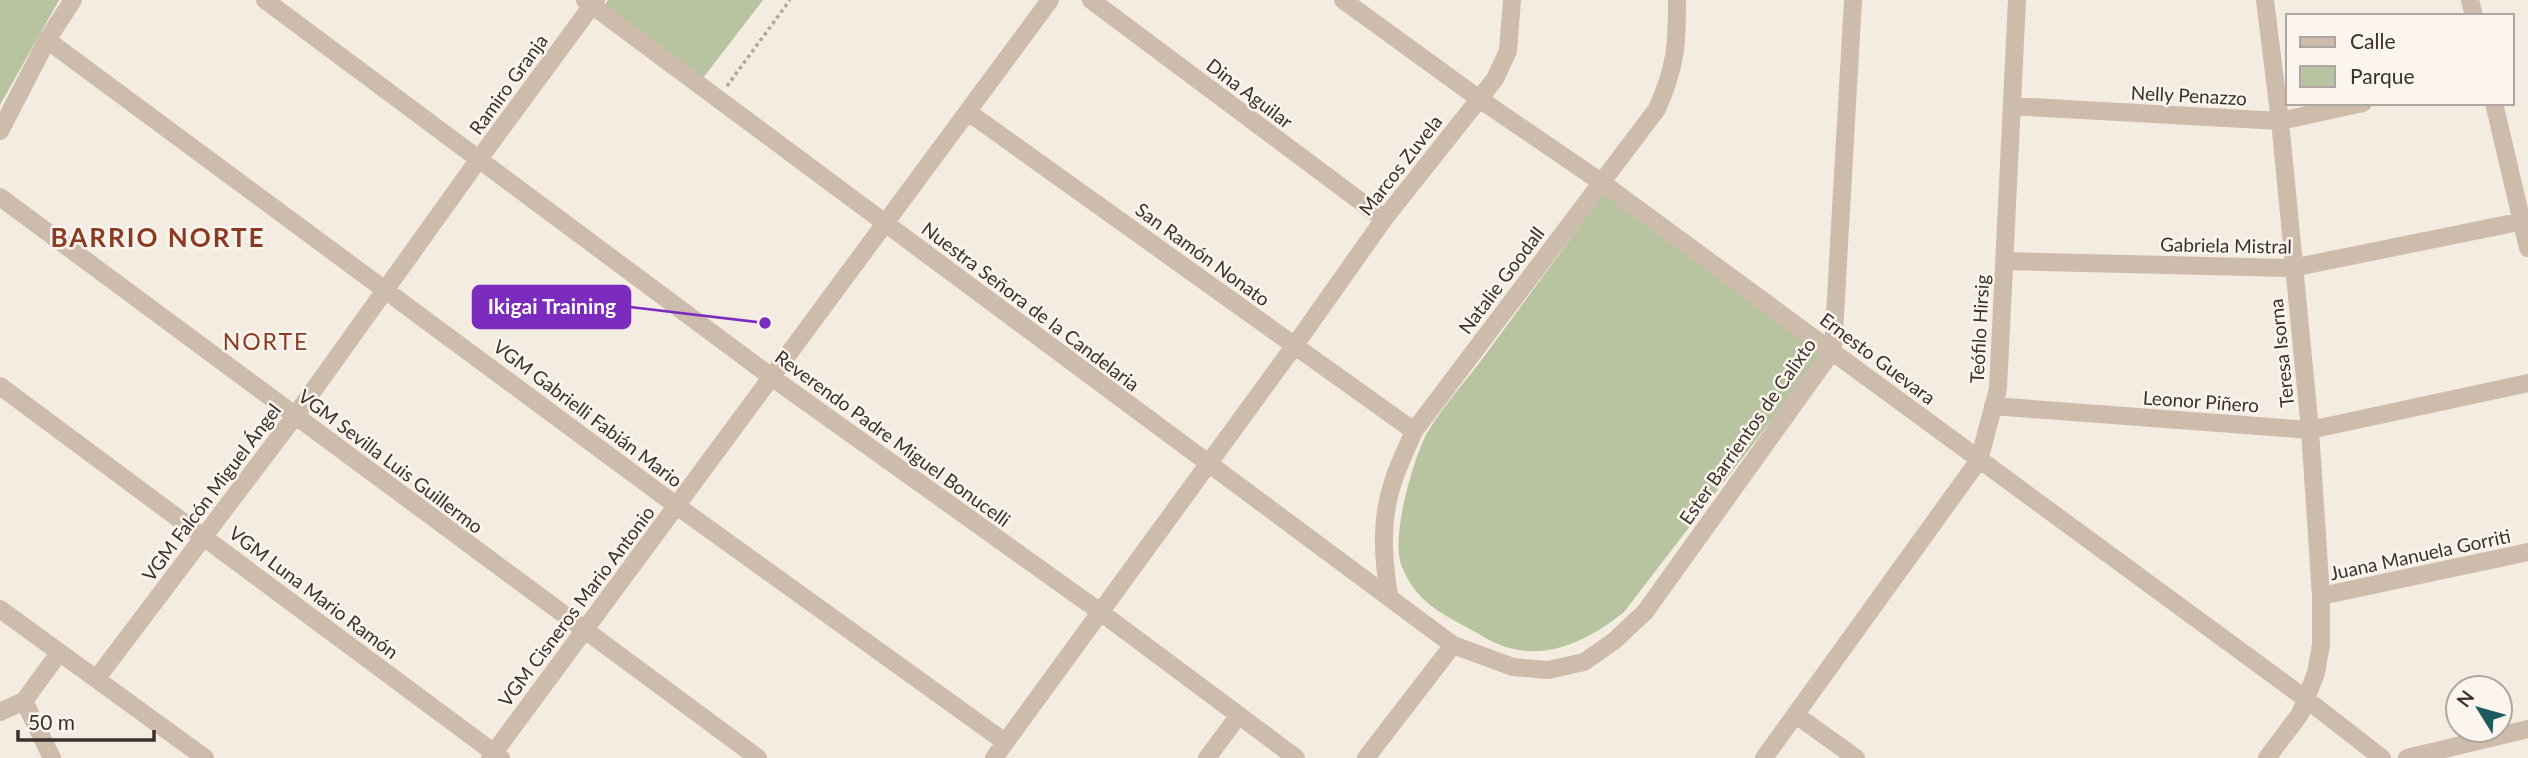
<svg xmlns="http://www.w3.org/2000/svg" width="2528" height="758" font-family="Lato,sans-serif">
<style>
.green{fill:#b8c4a0}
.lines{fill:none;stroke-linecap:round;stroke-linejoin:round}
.path{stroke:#b9a596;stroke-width:3.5;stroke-dasharray:3.5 3.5;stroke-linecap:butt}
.street{stroke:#cdbbac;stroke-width:18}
.labels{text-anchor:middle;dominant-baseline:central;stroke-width:5;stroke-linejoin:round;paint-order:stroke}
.street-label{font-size:19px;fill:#3b302b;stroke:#fbf5ee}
.quarter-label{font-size:23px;letter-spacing:2px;fill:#8c3b22;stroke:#fbf5ee}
.district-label{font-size:26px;font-weight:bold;letter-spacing:2px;fill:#8c3b22;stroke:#fbf5ee}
.leader{fill:none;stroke:#7b2cbf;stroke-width:2.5}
.callout-dot{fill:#7b2cbf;stroke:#fbf5ee;stroke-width:2.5}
.callout{fill:#7b2cbf;stroke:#7b2cbf;stroke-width:2.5}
.callout-label{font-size:21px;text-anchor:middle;font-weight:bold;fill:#fff}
</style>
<rect width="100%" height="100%" fill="#f4ebe1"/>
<path class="green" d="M0 0H59L0 105Z
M608 0H763L703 78 605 4Z
M1605 191 1823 353 1624 612C1583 645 1534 667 1484 637 1449 616 1419 608 1402 567 1390 540 1412 465 1424 439 1435 416 1464 383 1480 362 1522 305 1564 248 1605 191Z"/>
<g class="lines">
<path class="path" d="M727 86 790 0"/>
<path class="street" d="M265 0 770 376 1099 611 1296 758
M585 0 1453 645 1513 667 1548 670 1584 662 1614 641 1645 612 1833 350 1853 0
M1091 0 1384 219
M1343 0 1478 98 1601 182 2306 699 2382 758
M2265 0 2280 121 2310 430 2321 596V645L2316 673 2300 714 2267 758
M2470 0 2474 16
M47 40 677 506 1005 742
M2494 103 2528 248
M2012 106 2280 121 2363 103
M968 112 1414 431
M0 131 47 40 73 0
M0 197 758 758
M2004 261 2292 268 2528 220
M0 386 501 758
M1993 406 2310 430 2528 383
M1389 596C1383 557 1380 520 1393 482 1398 465 1407 448 1414 431L1657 109C1676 66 1677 46 1677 0
M2321 596 2528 552
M0 609 205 758
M97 678 295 416 479 159 596 0
M0 712 24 701
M1796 715 1856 758
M52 758 24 701 59 653
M490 758 1050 0
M994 758 1295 345 1384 219 1495 79 1508 51 1512 0
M1207 758 1239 715
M1366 758 1453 645
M1764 758 1979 460 1998 389 2017 0
M2407 758 2528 729"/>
</g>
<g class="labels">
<g class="street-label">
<text transform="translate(508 84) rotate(-54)">Ramiro Granja</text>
<text transform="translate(1250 93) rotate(37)">Dina Aguilar</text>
<text transform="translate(2189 95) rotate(3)">Nelly Penazzo</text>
<text transform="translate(1400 165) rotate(-52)">Marcos Zuvela</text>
<text transform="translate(2226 245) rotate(1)">Gabriela Mistral</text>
<text transform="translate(1203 254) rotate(36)">San Ramón Nonato</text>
<text transform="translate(1501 280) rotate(-53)">Natalie Goodall</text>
<text transform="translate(1031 306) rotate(37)">Nuestra Señora de la Candelaria</text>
<text transform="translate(1979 329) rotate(-87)">Teófilo Hirsig</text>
<text transform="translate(2281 353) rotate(-96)">Teresa Isorna</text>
<text transform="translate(1878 358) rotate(37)">Ernesto Guevara</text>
<text transform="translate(2201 401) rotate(4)">Leonor Piñero</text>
<text transform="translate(588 413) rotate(37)">VGM Gabrielli Fabián Mario</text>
<text transform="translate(1747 431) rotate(-55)">Ester Barrientos de Calixto</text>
<text transform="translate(893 438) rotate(36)">Reverendo Padre Miguel Bonucelli</text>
<text transform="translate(391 461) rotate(37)">VGM Sevilla Luis Guillermo</text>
<text transform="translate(211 492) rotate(-53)">VGM Falcón Miguel Ángel</text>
<text transform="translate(2420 554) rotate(-12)">Juana Manuela Gorriti</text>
<text transform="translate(314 592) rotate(37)">VGM Luna Mario Ramón</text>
<text transform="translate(576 606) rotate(-53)">VGM Cisneros Mario Antonio</text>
</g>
<g class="quarter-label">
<text x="266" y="341">NORTE</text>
</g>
<g class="district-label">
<text x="158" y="237">BARRIO NORTE</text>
</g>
</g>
<path class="leader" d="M765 323L630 307"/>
<circle class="callout-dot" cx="765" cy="323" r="7"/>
<rect class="callout" x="473" y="286" width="157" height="42" rx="7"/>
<g class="callout-label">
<text x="552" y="314">Ikigai Training</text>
</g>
<rect x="2286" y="14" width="228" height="91" fill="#fbf5ee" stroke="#aea6a0" stroke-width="2"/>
<rect x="2300" y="37" width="35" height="10" fill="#cdbbac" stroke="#aea6a0" stroke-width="2"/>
<text x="2350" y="49" font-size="21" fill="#3b302b">Calle</text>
<rect x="2300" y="66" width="35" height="21" fill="#b8c4a0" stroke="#aea6a0" stroke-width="2"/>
<text x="2350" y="84" font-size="21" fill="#3b302b">Parque</text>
<g transform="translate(2479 709) rotate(307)"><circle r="33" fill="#fbf5ee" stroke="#aea6a0" stroke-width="2"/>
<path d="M0-5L12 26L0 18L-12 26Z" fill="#1f5a5e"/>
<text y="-10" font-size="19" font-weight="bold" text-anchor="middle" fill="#3b302b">N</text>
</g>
<path d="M18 730v10h136v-10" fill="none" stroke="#3b302b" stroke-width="3.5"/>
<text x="28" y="730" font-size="21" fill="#3b302b" stroke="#fbf5ee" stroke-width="5" paint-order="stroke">50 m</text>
</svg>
